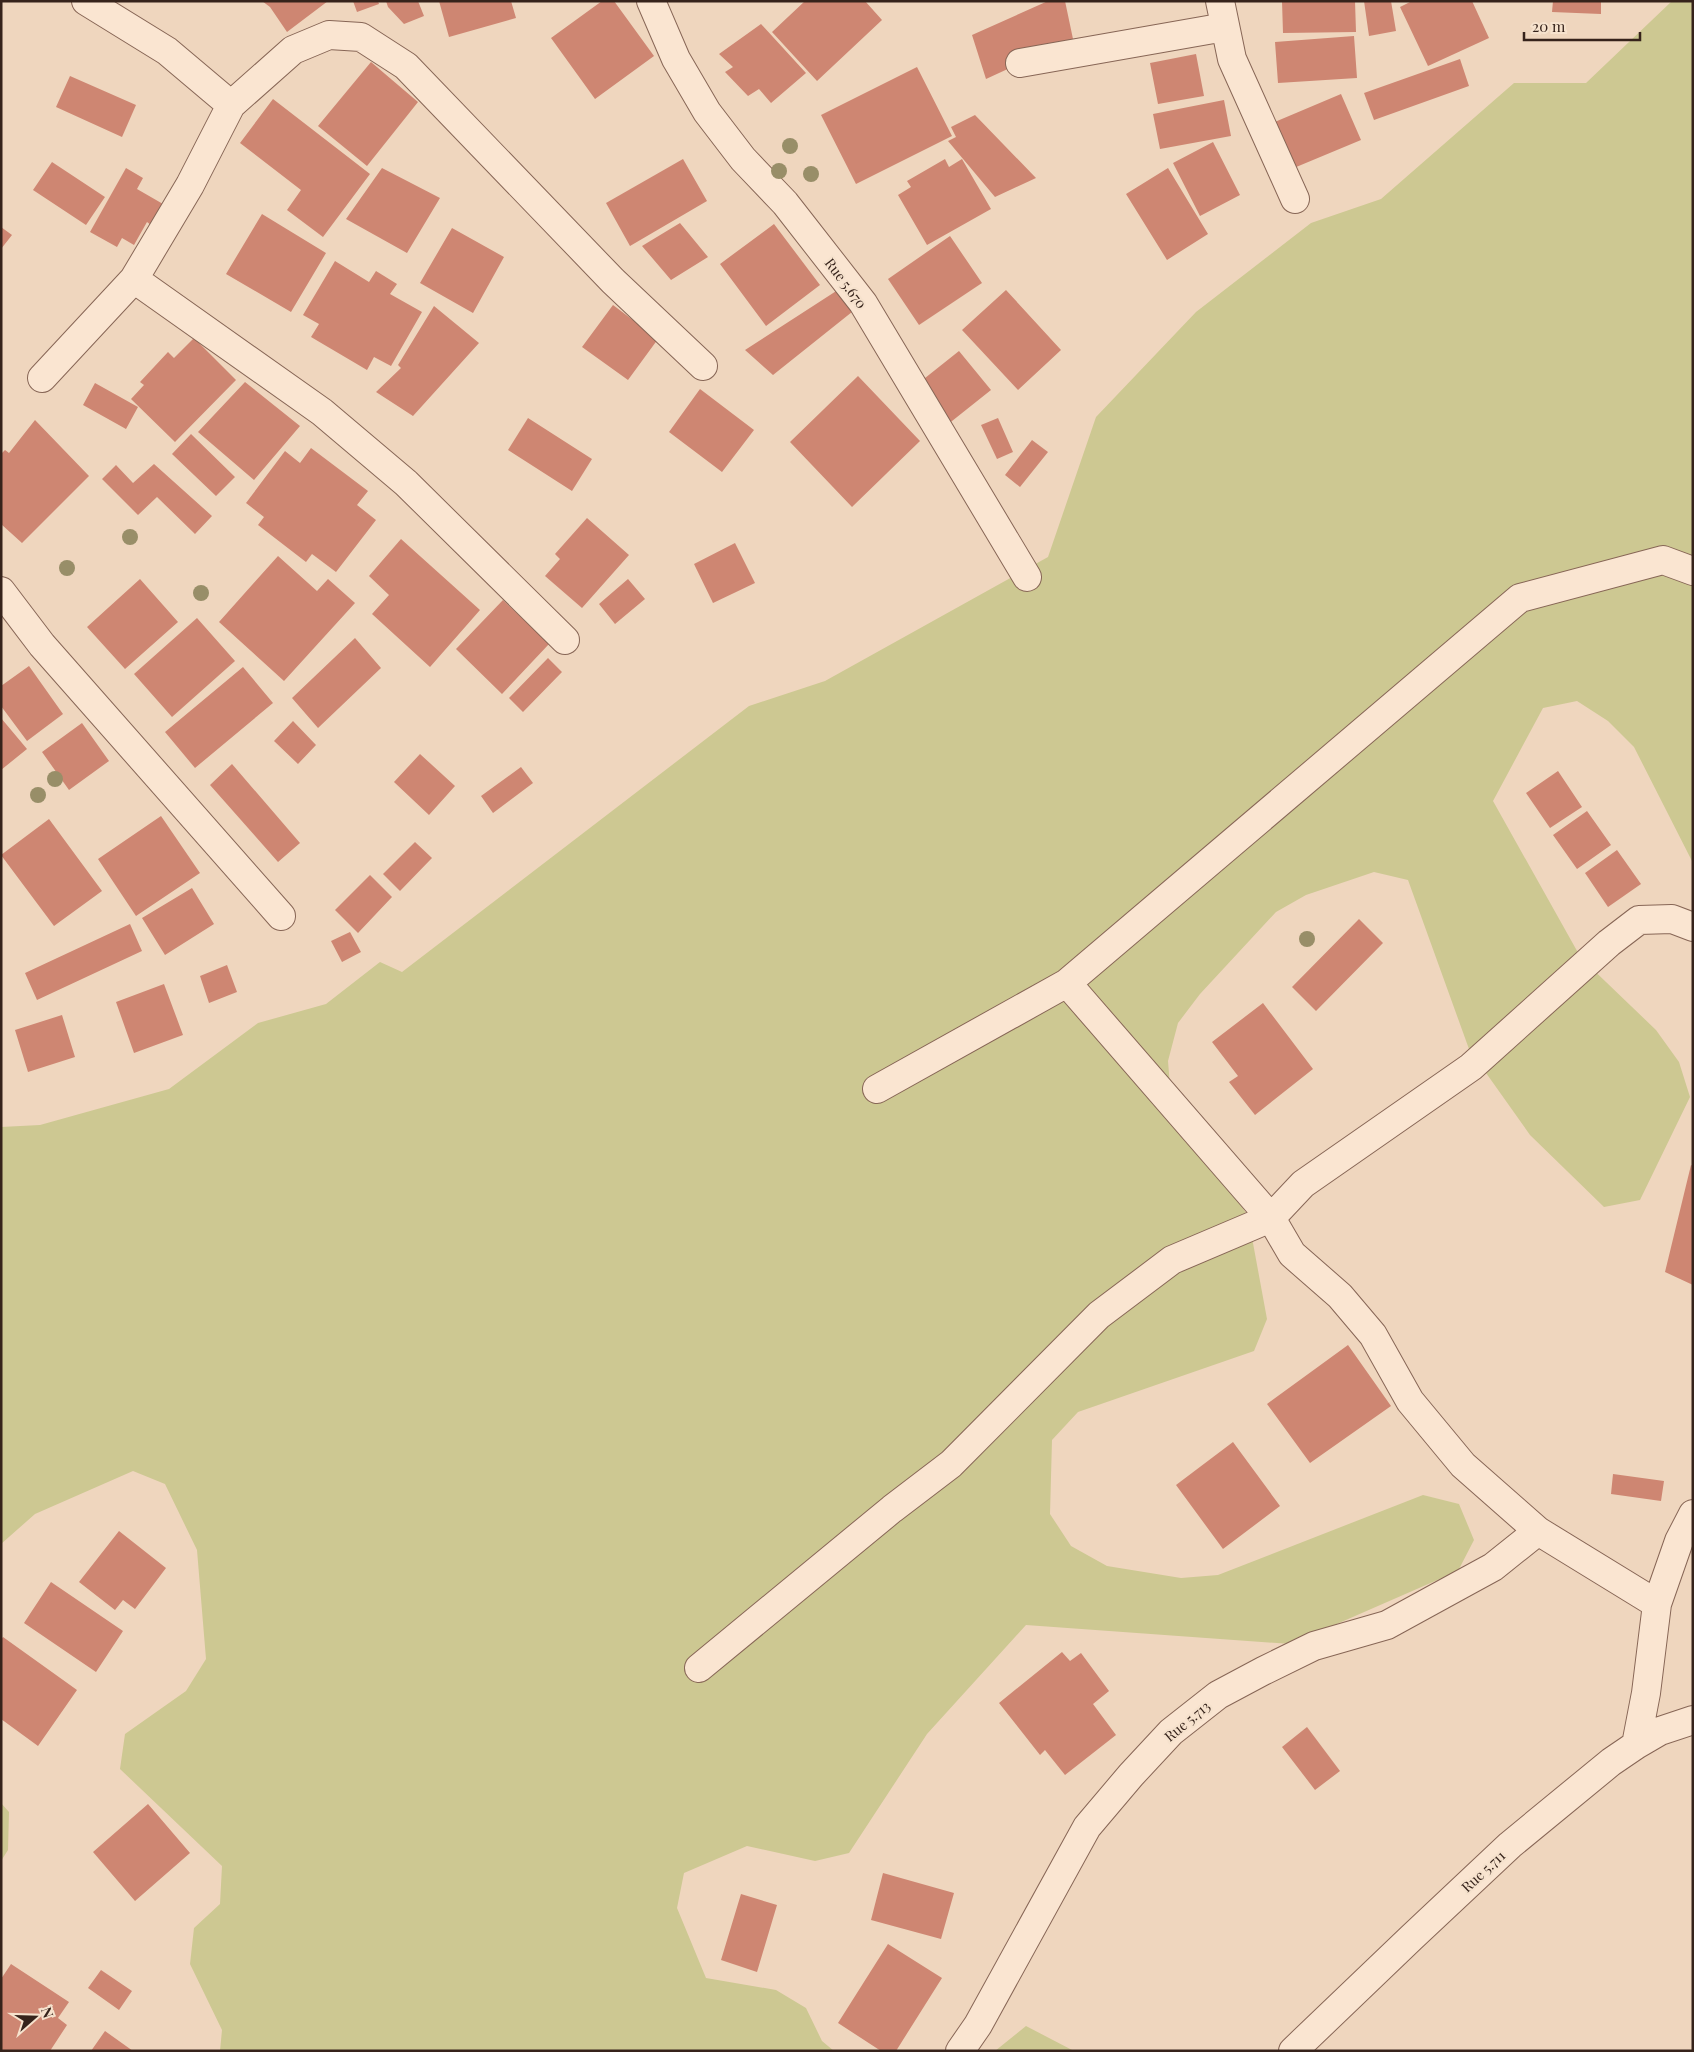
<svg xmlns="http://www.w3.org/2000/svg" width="1694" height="2052" font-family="'Playfair Display',serif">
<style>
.green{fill:#cdc892}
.building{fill:#ce8672}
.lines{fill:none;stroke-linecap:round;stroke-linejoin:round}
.minor-casing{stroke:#876656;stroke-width:30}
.minor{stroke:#fae5d1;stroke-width:28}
.tree{fill:#988e68}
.labels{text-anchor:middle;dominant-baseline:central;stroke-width:4.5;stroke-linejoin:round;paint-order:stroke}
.street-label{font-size:14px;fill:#36231b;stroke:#f6e2cd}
</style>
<rect width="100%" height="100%" fill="#efd6be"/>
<path class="green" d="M1672 1H1693V863L1634 747 1608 721 1577 701 1543 708 1493 801 1581 958 1656 1030 1679 1062 1690 1097 1640 1200 1604 1207 1530 1135 1469 1049 1408 880 1374 872 1306 895 1276 912 1200 994 1178 1023 1168 1061 1171 1099 1248 1216 1267 1319 1254 1351 1078 1412 1052 1440 1050 1514 1071 1546 1107 1566 1181 1578 1218 1575 1423 1495 1459 1504 1474 1540 1458 1571 1291 1644 1026 1625 927 1734 849 1853 815 1861 747 1846 684 1873 677 1908 706 1978 776 1990 806 2008 822 2041 834 2051H220L222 2030 190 1964 194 1928 220 1904 222 1866 120 1769 125 1734 186 1691 206 1659 197 1550 165 1484 133 1471 35 1514 1 1544V1127L40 1125 169 1089 258 1023 326 1004 380 962 402 972 749 706 825 681 1048 557 1096 417 1196 312 1311 223 1381 199 1514 83H1586Z
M1 1803 9 1812 8 1850 1 1861Z
M1026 2026 1074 2051H995Z"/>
<path class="building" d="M262 1H328L287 32 270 7Z
M353 1H378L379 4 357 12Z
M386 1H418L424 16 404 24 388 7Z
M439 1H511L516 18 449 37Z
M602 1H614L654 56 595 99 551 38Z
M805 1H865L882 20 817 81 772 32Z
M1048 1H1065L1073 39 986 79 972 35Z
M1282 1H1355L1356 32 1283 33Z
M1364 1H1391L1396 31 1369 36Z
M1412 1H1472L1489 38 1428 66 1400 7Z
M1553 1H1601V14L1552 12Z
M761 24 806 73 771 103 759 89 748 96 725 72 733 67 719 54Z
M1354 36 1357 78 1278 83 1275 42Z
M1196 54 1204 96 1158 104 1150 63Z
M1460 59 1469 86 1374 120 1364 93Z
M371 62 418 102 367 166 318 126Z
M917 67 952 136 856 184 821 115Z
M70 76 136 105 122 137 56 107Z
M1341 94 1361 140 1289 170 1270 124Z
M273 99 370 174 323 237 287 210 301 190 240 143Z
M1224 100 1231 136 1160 149 1153 114Z
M975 115 1036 178 995 197 948 141 956 137 951 127Z
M1213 142 1240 195 1200 216 1173 163Z
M683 159 707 201 630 246 606 203Z
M945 159 949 167 962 159 991 209 927 245 898 195 911 187 907 181Z
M52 162 105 197 86 225 33 190Z
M126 168 143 178 137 189 163 204 151 225 147 222 134 245 122 238 117 247 90 232Z
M382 168 440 198 407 253 346 219Z
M1168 168 1208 234 1167 260 1126 194Z
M262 214 326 253 291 312 226 274Z
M680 223 708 257 671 280 642 246Z
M774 224 820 285 766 326 720 264Z
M1 227 12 235 1 249Z
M452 228 504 257 473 313 420 283Z
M950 236 982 283 919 325 888 279Z
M335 261 369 282 376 271 397 284 390 294 422 312 391 366 374 357 367 370 311 337 319 324 303 315Z
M844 286 862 304 773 375 745 350Z
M1006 290 1061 350 1018 390 962 330Z
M613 305 658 339 628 380 582 347Z
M434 306 479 343 413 416 376 392 401 368 398 365Z
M194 338 236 380 175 442 131 399 144 385 140 382 168 352 174 358Z
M959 351 991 390 947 425 915 386Z
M858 376 920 441 852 507 790 442Z
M245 382 300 426 254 480 198 432Z
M95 383 138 407 126 429 83 405Z
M700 389 754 430 722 472 669 432Z
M528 418 592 459 572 491 508 450Z
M998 418 1013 452 997 459 981 425Z
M35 420 89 476 22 543 1 524V454L5 450 9 453Z
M191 434 235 477 216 496 172 454Z
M1032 440 1048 452 1020 487 1005 475Z
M311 448 368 491 357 505 376 520 336 572 312 554 306 562 258 525 264 517 246 503 285 451 300 463Z
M154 464 212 516 195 534 157 497 138 515 102 479 116 465 133 483Z
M587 518 629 555 582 608 545 576 560 559 555 554Z
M401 539 480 610 430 667 372 614 389 595 369 576Z
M735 543 755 583 713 603 694 564Z
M278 556 317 591 328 579 355 603 284 681 219 622Z
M140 579 178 622 125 669 87 627Z
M628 579 645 599 615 624 599 604Z
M503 600 549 644 502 694 456 649Z
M197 618 235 661 172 717 134 674Z
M355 638 381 668 318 728 292 698Z
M548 658 562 672 523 712 509 698Z
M29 666 63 714 27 741 1 706V686Z
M243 667 273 703 195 768 165 732Z
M1 718 27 749 1 770Z
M293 721 316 745 298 764 274 741Z
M82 723 109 761 69 790 42 752Z
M420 754 455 786 429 815 394 782Z
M232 764 300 843 278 862 210 785Z
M521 767 533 783 493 813 481 796Z
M1558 771 1582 807 1550 828 1526 793Z
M1587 811 1611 845 1577 869 1553 835Z
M161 816 200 873 136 916 98 859Z
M49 819 102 891 54 926 1 855Z
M415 842 432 858 400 891 383 874Z
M1617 850 1641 884 1608 907 1585 873Z
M370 875 392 897 358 933 335 910Z
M192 888 214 924 165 955 142 918Z
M1359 919 1383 943 1316 1011 1292 987Z
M130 924 142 951 37 1000 25 973Z
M350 932 361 952 342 962 331 941Z
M227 965 237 992 209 1003 200 976Z
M164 984 183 1035 134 1053 116 1002Z
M1263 1003 1313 1069 1255 1115 1229 1082 1238 1076 1212 1042Z
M62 1015 75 1057 28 1072 15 1030Z
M1691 1165 1693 1166V1285L1665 1272Z
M1348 1345 1391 1406 1310 1463 1267 1404Z
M1233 1442 1280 1506 1223 1549 1176 1485Z
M1613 1474 1664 1481 1661 1501 1611 1494Z
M119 1531 166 1568 135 1609 123 1600 115 1610 79 1582Z
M51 1582 123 1631 96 1672 24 1623Z
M3 1637 77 1690 38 1746 1 1719V1640Z
M1062 1652 1070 1661 1081 1653 1109 1691 1093 1704 1116 1735 1065 1775 1045 1750 1040 1755 999 1703Z
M1307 1727 1340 1771 1315 1790 1282 1747Z
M148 1804 190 1853 135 1901 93 1852Z
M883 1873 954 1893 941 1939 871 1920Z
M741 1894 777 1905 757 1972 721 1960Z
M888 1944 942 1978 896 2051H881L838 2023Z
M11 1964 69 2002 58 2018 67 2025 50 2051H1V1979Z
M101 1970 132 1991 119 2010 88 1988Z
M105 2031 133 2051H91Z"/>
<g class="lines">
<g class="minor-casing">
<path id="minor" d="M651 1 676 59 707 112 743 159 785 203 863 303 1027 577
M1220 1 1232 59 1295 199
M1020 63 1225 27
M231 105 293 50 329 35 361 37 406 66 613 281 703 366
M134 279 322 412 406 483 565 640
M42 378 134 279 190 185 231 105 167 51 86 1
M1 591 42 645 281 916
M877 1089 1067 983 1520 598 1663 560 1693 571
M1657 1604 1538 1531 1463 1465 1410 1401 1373 1335 1340 1296 1292 1254 1271 1218 1303 1184 1471 1067 1609 943 1639 920 1672 919 1693 927
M699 1668 892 1509 951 1464 1099 1315 1172 1260 1271 1218 1067 983
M1636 1745 1646 1693 1657 1604 1679 1541 1693 1514
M960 2051 978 2025 1087 1827 1131 1775 1171 1732 1218 1695 1263 1671 1314 1646 1387 1625 1460 1585 1493 1567 1538 1531
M1293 2051 1411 1938 1510 1845 1611 1762 1636 1745 1660 1731 1693 1720"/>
</g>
<use href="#minor" class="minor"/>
</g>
<g class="tree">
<circle cx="790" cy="146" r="8"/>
<circle cx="779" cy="171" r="8"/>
<circle cx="811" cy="174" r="8"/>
<circle cx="130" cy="537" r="8"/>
<circle cx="67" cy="568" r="8"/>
<circle cx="201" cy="593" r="8"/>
<circle cx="55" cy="779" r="8"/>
<circle cx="38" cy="795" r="8"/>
<circle cx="1307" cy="939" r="8"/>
</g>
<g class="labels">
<g class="street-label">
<text transform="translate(846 283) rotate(53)">Rue 5.670</text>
<text transform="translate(1187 1721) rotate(-40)">Rue 5.713</text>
<text transform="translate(1483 1871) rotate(-43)">Rue 5.711</text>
</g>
</g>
<rect width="1694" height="2052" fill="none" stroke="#36231b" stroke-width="5"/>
<g transform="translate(35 2017) rotate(70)" stroke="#f6e2cd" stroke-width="4" paint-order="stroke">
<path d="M0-4L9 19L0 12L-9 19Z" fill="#36231b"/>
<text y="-8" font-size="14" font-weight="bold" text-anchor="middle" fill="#36231b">N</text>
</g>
<path d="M1524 32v8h116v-8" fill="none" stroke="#36231b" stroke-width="2.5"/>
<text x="1532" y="32" font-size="15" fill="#36231b" stroke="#f6e2cd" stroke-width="4" paint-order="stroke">20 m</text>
</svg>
